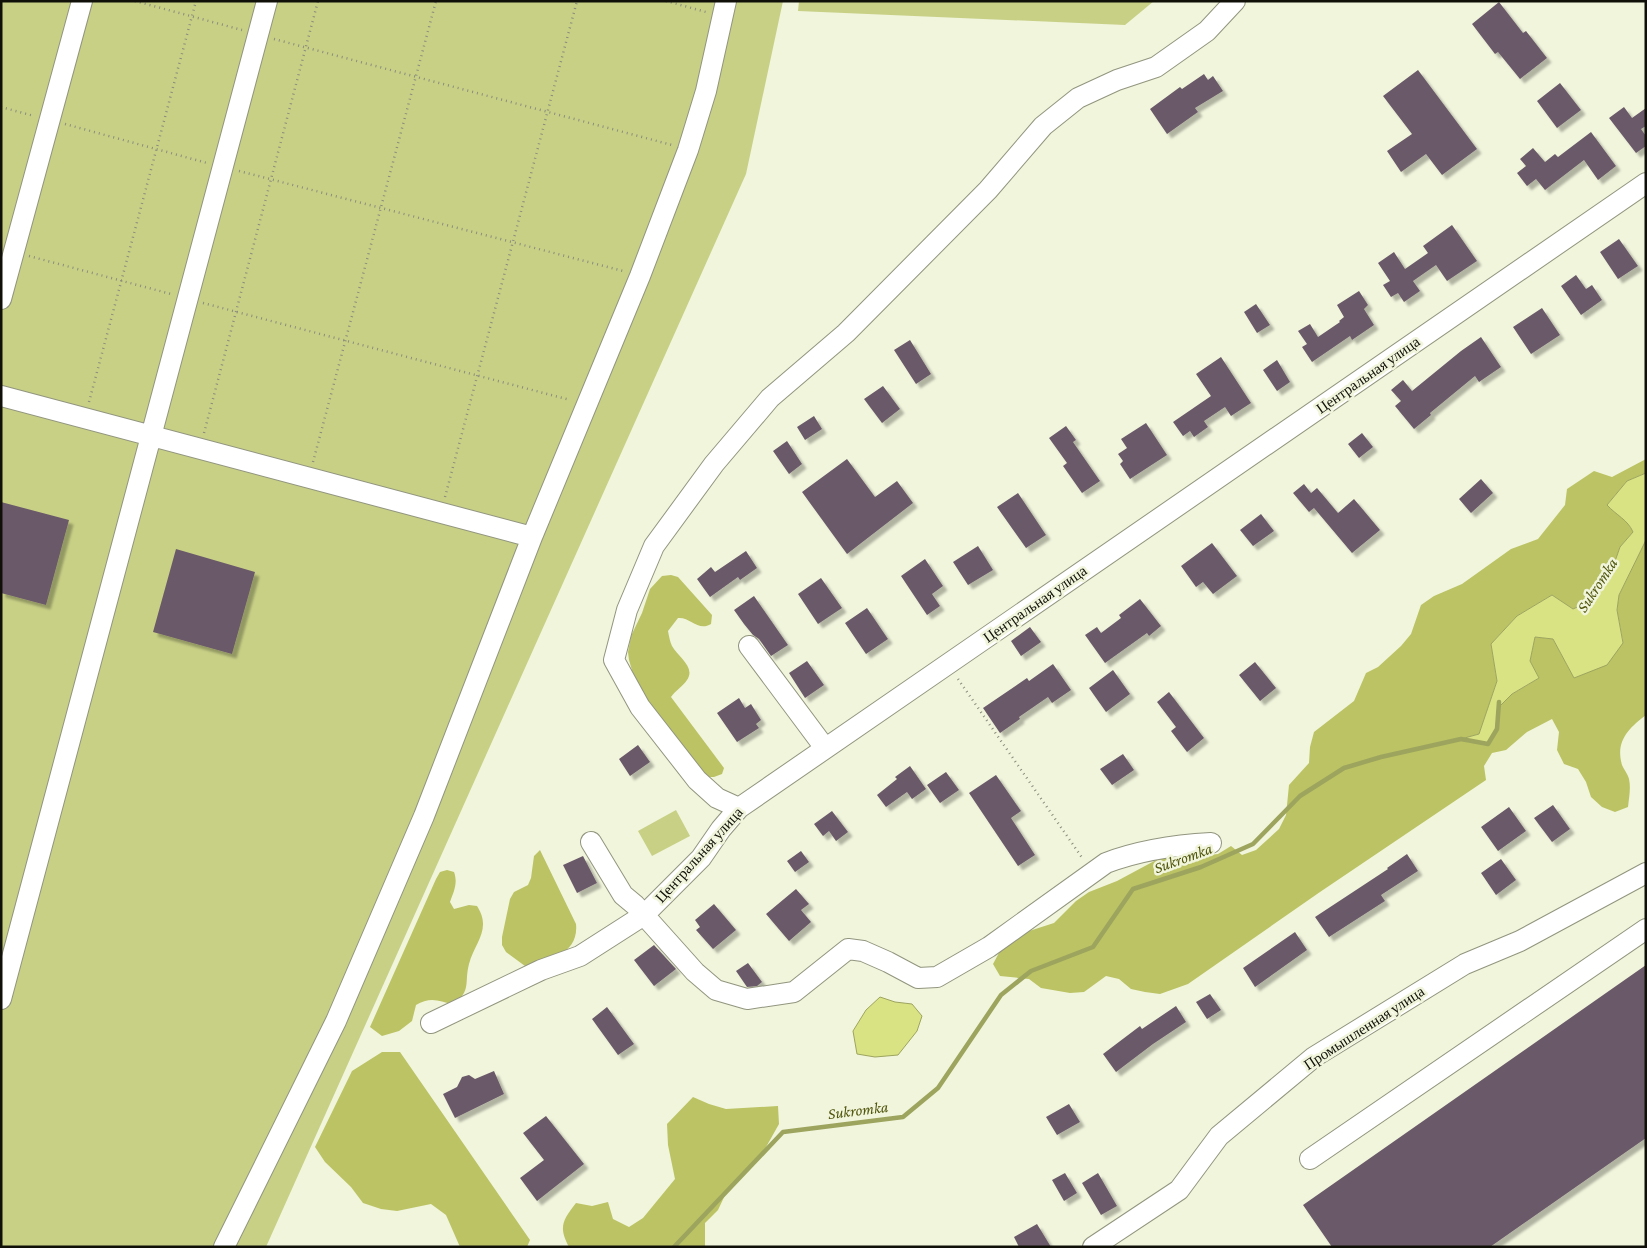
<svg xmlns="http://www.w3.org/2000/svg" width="1647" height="1248" font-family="'Crimson Pro',serif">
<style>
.green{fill:#c8d086}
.forest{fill:#bbc364}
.water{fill:#dae383;stroke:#9da45e}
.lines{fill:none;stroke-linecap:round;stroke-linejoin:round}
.stream{stroke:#9da45e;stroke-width:4.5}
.building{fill:#6b5a69;filter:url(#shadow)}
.minor-casing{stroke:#92957e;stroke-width:22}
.path{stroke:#8b8d7c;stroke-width:2.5;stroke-dasharray:1 4;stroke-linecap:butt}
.minor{stroke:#fff;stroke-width:20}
.labels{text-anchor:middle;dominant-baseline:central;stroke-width:5;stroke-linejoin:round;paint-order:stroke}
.street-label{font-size:15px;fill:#101008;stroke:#f1f5dc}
.water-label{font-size:16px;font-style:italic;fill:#50550c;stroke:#f1f5dc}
</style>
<defs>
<filter id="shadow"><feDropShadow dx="4.5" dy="4.5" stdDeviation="1" flood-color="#0004"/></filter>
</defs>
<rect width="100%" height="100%" fill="#f1f5dc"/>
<path class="green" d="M1 1H783L746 174 266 1247H1Z
M799 1H1154L1125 25 798 11Z
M676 810 690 836 652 856 638 831Z"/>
<path class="forest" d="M1646 459V473L1627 481 1607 505C1617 515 1628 520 1633 532L1620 547 1613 567 1602 578 1601 588 1593 600 1573 609 1552 595 1517 616 1491 644 1497 681 1479 734 1462 739 1488 743 1497 729 1499 707 1512 694 1539 678 1530 661 1535 637 1553 639 1574 678 1607 664 1623 642 1617 610 1619 595 1646 540V715C1629 728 1615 741 1622 765 1624 770 1628 774 1629 779 1631 788 1629 798 1628 807L1615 812 1602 807 1591 797 1586 782 1578 769 1564 764 1557 750 1559 732 1552 719 1527 732 1506 750 1492 753 1484 766 1486 780 1320 892 1188 984 1160 994 1145 992 1131 989 1119 979 1106 976 1084 992 1070 993 1041 988 1029 979 1000 976 993 964 1000 951 1012 940 1026 932 1054 923 1076 901 1089 892 1117 881 1158 859 1172 857 1187 858 1218 854 1231 846 1242 855 1256 850 1279 829 1286 815 1289 785 1309 763 1310 747 1314 732 1354 701 1366 673 1378 667 1401 646 1411 634 1421 605 1434 596 1462 584 1511 549 1538 539 1565 505 1567 489 1594 471 1612 477Z
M671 575 678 577 712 615 711 624C698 632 691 617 678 618L668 631C669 636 670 642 672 646 678 657 696 667 687 680 683 686 676 690 671 697L724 768 722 774 714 777H707L640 698 629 660 628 652 631 636 642 613 650 589 662 576Z
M540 850 576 924C579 954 549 961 525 966L506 952 502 945V937L510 899 514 892 528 885 531 878 534 856Z
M447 870 454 872C458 883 454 891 450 902L454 909 469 905 477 906C492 929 475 942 469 964 464 983 472 990 453 1005 439 1000 429 997 416 1005L412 1021 399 1031 382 1036 370 1027 436 879 440 872Z
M382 1052H400L530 1240 527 1247H460L446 1215 431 1204 397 1211 381 1209 363 1203 351 1187 325 1162 315 1147 352 1071Z
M693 1097 709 1104 726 1109 778 1106 779 1124 761 1156 726 1193 718 1210 705 1223V1247H569C558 1227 563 1220 576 1203L592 1206 608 1202 613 1219 629 1227 643 1218 675 1179 668 1145 667 1124Z"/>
<path class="water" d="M1646 473V540L1619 595 1617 610 1623 643 1607 665 1574 678 1553 639 1535 637 1530 661 1539 678 1512 694 1499 707 1497 729 1488 744 1461 739 1479 734 1497 681 1491 644 1517 616 1552 595 1573 609 1593 600 1601 588 1602 578 1613 567 1620 547 1633 532C1628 520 1616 515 1607 505L1627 481Z
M880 997 895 1002 912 1004 922 1016 917 1031 898 1055 875 1057 857 1054 853 1031 866 1010Z"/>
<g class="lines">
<path class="stream" d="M674 1247 783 1132 903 1117 938 1088 1001 995 1031 971 1093 947 1133 889 1201 867 1253 844 1300 796 1344 768 1381 757 1461 739 1488 744 1497 729 1499 702"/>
</g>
<path class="building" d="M1499 2 1523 33 1526 31 1547 58 1520 79 1498 52 1495 54 1472 24Z
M1418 70 1477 149 1442 175 1426 154 1401 172 1387 151 1412 134 1383 96Z
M1204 74 1208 80 1213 76 1223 91 1195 108 1198 112 1167 134 1150 109 1180 87 1182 89Z
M1560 83 1581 110 1557 128 1537 101Z
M1624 107 1632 118 1646 108V126L1641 129 1646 136V146L1636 153 1609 118Z
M1591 132 1616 166 1598 180 1584 160 1545 190 1536 179 1527 186 1517 173 1526 166 1520 159 1533 148 1545 162 1555 154 1558 157Z
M1452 225 1477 261 1447 281 1436 265 1413 281 1420 291 1404 302 1398 293 1391 297 1383 285 1390 281 1378 263 1394 252 1405 269 1428 253 1423 246Z
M1619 239 1638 266 1618 279 1600 252Z
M1576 275 1586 289 1592 285 1602 300 1581 315 1561 286Z
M1359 291 1368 305 1364 309 1374 325 1352 340 1350 336 1312 362 1302 347 1307 344 1298 331 1310 324 1318 337 1340 322 1339 321 1344 317 1337 305Z
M1256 304 1270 325 1257 333 1244 312Z
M1542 308 1560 335 1531 354 1513 327Z
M1481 337 1501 367 1479 382 1475 376 1430 413 1431 415 1414 429 1395 406 1401 401 1391 390 1403 380 1412 391 1461 351Z
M910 340 931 374 916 384 894 350Z
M1221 357 1251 403 1231 416 1225 407 1204 421 1208 427 1194 437 1190 431 1183 436 1173 422 1211 396 1196 374Z
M1277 360 1290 382 1277 391 1263 370Z
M883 386 900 409 882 423 864 399Z
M814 416 822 429 805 440 797 427Z
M1146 423 1167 455 1130 479 1120 464 1123 461 1118 454 1127 448 1121 439Z
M1066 426 1076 440 1073 442 1100 481 1082 493 1063 466 1067 463 1049 438Z
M1362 433 1373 447 1359 458 1348 444Z
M787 441 802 464 789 474 773 451Z
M847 459 875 497 897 481 913 503 847 554 802 492Z
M1481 479 1493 493 1471 513 1459 499Z
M1304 484 1311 493 1317 488 1338 513 1354 499 1380 530 1352 553 1314 508 1309 512 1293 493Z
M1018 493 1046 535 1026 548 997 507Z
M1 502 69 520 46 605 1 593Z
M1261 514 1274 531 1253 546 1240 530Z
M1212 543 1237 576 1213 594 1203 582 1196 587 1181 566Z
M978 546 993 570 968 585 953 562Z
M176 549 255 572 232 654 153 632Z
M746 551 757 568 740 580 738 577 710 597 697 579 711 567 715 572Z
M925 559 943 586 932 594 940 606 927 615 901 576Z
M821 578 842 608 818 624 798 594Z
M754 596 788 645 771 656 759 639 753 635 744 624 734 610Z
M1140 599 1161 626 1149 636 1147 633 1105 663 1085 635 1097 627 1101 633 1121 618 1119 615Z
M867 608 888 639 866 654 845 623Z
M1030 627 1041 642 1021 656 1011 641Z
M807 661 824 685 805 698 789 673Z
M1255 662 1276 688 1260 701 1239 675Z
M1053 664 1071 690 1052 703 1048 697 1019 717 1020 719 1000 733 983 708 1027 678 1029 681Z
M1113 670 1130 694 1106 712 1089 688Z
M1169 692 1204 738 1187 752 1171 731 1176 727 1157 702Z
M739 698 745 708 751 704 761 720 756 724 759 728 737 742 717 713Z
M638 745 650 762 630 776 619 759Z
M1123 754 1134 770 1112 785 1100 769Z
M910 766 926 789 912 799 907 792 886 807 877 795 897 779 895 777Z
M946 772 959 790 940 803 927 785Z
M996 775 1021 811 1011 818 1035 855 1018 866 969 793Z
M1553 805 1570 829 1552 842 1534 818Z
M1509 807 1526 831 1498 851 1481 827Z
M832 811 848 832 836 841 829 831 823 836 814 824Z
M801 851 809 862 795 872 787 861Z
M1407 854 1418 871 1381 895 1385 901 1329 937 1315 917 1388 869 1387 868Z
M583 856 597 883 577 893 563 865Z
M1501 859 1516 880 1496 895 1481 873Z
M796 889 809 904 801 910 811 922 789 941 766 914Z
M714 904 736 930 713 949 696 930 700 927 695 920Z
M1295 932 1307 950 1255 987 1243 968Z
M654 945 676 969 654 986 634 960Z
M748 963 762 982 757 986 747 987 736 971Z
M1646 965V1138L1490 1247H1332L1303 1205Z
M1210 994 1221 1010 1207 1019 1196 1002Z
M1176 1006 1186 1022 1153 1044 1116 1072 1103 1054 1140 1026 1142 1029Z
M607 1007 634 1044 618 1055 592 1019Z
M494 1071 504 1094 455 1118 443 1094 457 1087 462 1077 469 1075 475 1079Z
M1069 1104 1080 1122 1057 1135 1046 1117Z
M546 1116 584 1164 537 1201 520 1178 544 1160 523 1133Z
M1065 1173 1077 1193 1064 1201 1052 1180Z
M1098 1173 1117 1206 1101 1215 1082 1183Z
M1037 1224 1051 1247H1019L1014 1237Z"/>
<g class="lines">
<g class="minor-casing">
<path id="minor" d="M1 299 82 1
M1 396 532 537
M749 646 825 748
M739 808 717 798 697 780 640 707 614 660 627 610 654 546 714 464 770 398 846 333 988 190 1043 126 1078 98 1117 80 1156 67 1207 31 1235 1
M591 842 623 895 635 905 695 972 716 990 747 999 794 992 848 949 863 951 888 962 918 978 937 977 989 947 1106 863C1140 850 1175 845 1211 843
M1 999 267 1
M431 1023 541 970 580 956 644 915 701 858 721 829 739 808 1646 183
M1310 1159 1646 929
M224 1247 336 1021 424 816 532 537 640 276 688 150 706 91 726 1
M1093 1247 1179 1190 1219 1136 1314 1057 1465 964 1520 941 1646 873"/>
</g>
<path class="path" d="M135 1 242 30
M666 1 706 12
M274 39 672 145
M1 107 34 116
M65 124 207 163
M239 171 623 271
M29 256 171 294
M203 303 570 400
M89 402 196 1
M204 433 318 1
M313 462 436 1
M445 497 577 1
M958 679 1083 859"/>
<use href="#minor" class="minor"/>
</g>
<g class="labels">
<g class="street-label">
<text transform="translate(1368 375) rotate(-35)">Центральная улица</text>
<text transform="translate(1035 604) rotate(-35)">Центральная улица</text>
<text transform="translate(699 855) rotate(-48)">Центральная улица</text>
<text transform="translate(1364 1028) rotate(-33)">Промышленная улица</text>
</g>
<g class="water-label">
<text transform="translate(1597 585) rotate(-57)">Sukromka</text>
<text transform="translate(1183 858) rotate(-20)">Sukromka</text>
<text transform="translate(858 1110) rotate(-7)">Sukromka</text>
</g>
</g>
<rect width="1647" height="1248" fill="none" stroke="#101008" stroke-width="5"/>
</svg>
